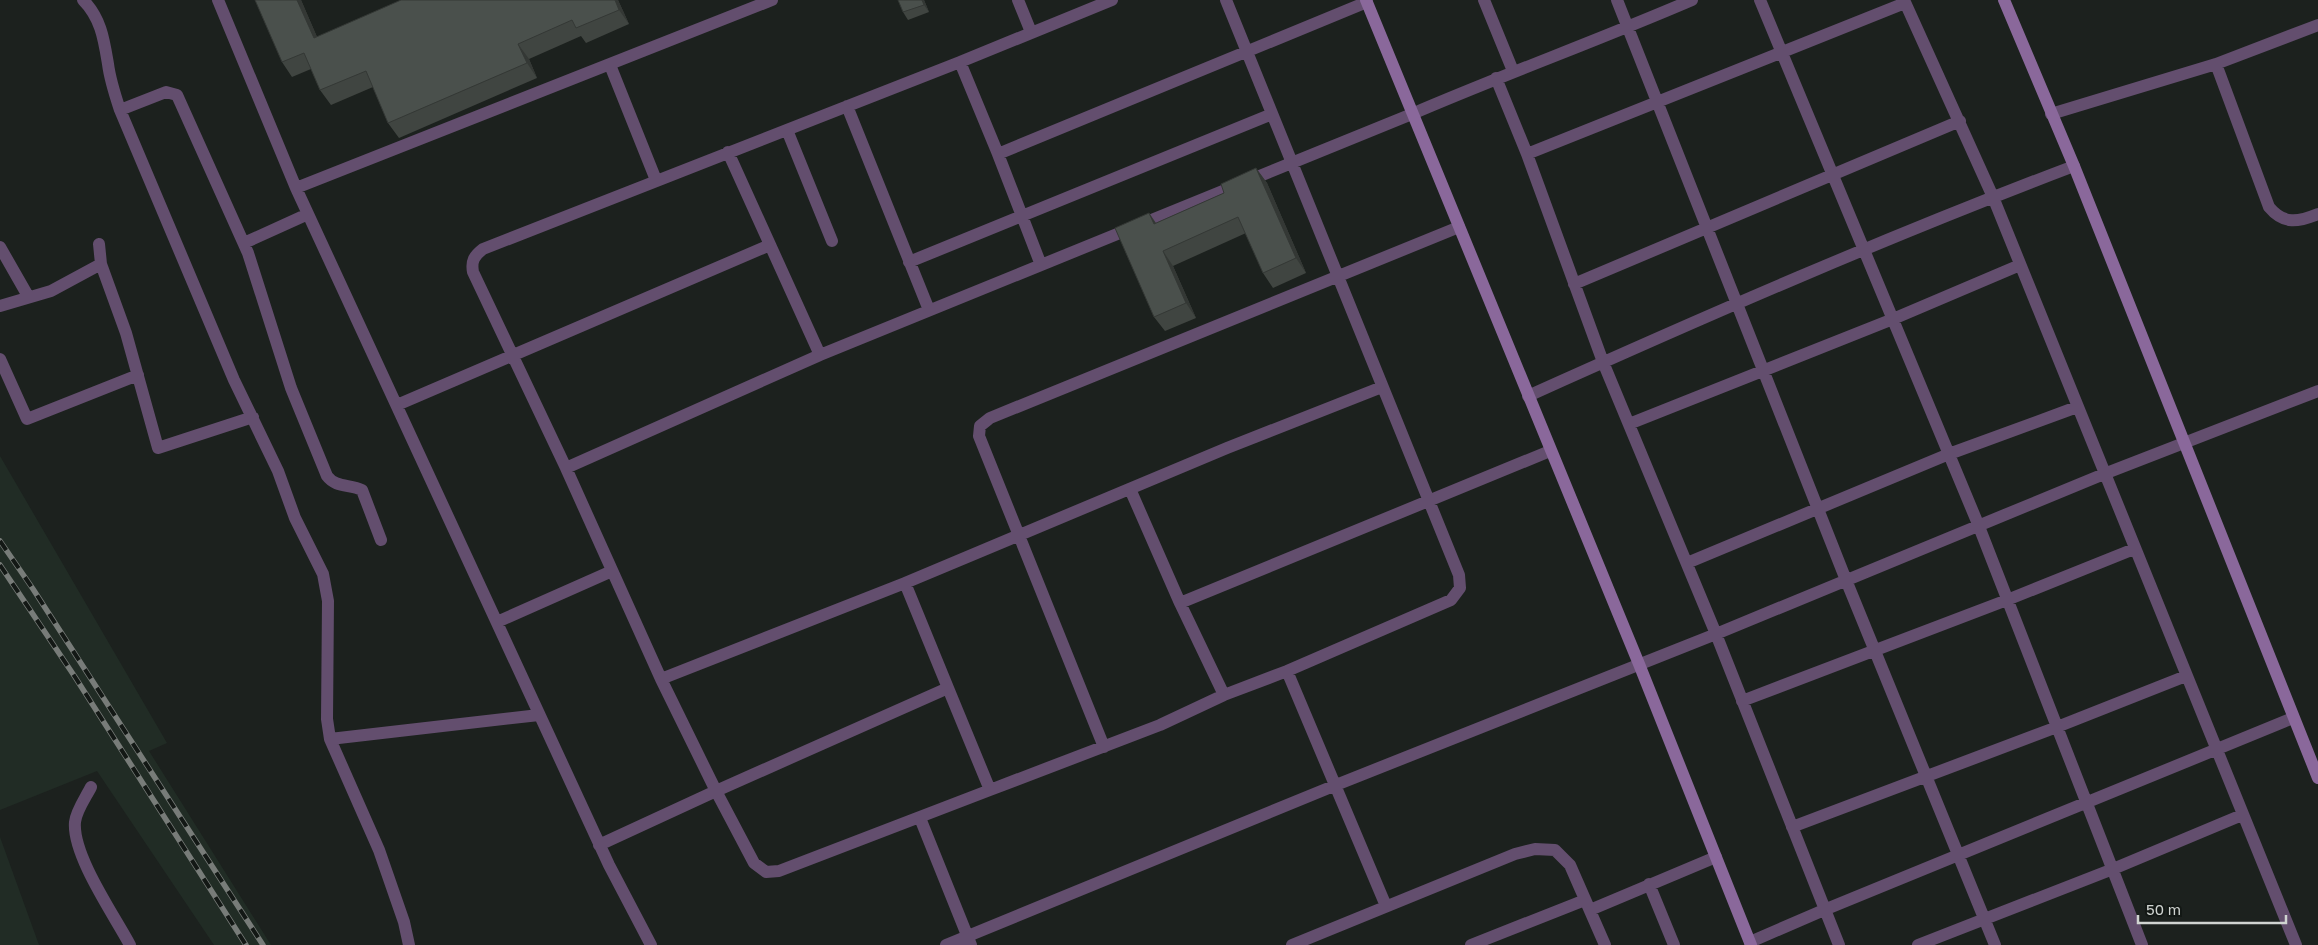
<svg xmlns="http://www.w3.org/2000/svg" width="2318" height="945" font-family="'Golos Text',sans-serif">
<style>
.built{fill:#212c25}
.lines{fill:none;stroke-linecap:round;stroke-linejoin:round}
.street{stroke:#634e6e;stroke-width:12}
.secondary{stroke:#8a689b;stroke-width:12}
.rail-casing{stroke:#787c79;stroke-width:5.5}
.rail{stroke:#131815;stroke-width:4;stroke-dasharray:11;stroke-linecap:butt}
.wall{fill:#404541}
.shaded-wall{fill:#343835}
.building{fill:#4a504c;stroke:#343835}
</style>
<rect width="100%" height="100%" fill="#1c211e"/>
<path class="built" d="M0 456 167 743 149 751 271 945H214L97 771 0 810Z
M0 837 39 945H0Z"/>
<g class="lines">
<path class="street" d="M83 0C101 18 104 40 108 64 110 80 115 95 120 110L234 380 278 471 295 518 323 574 328 601 327 719 330 739 539 715
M218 0 296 188 609 865 651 945
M1018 0 1031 32
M1112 0 960 62 998 154 1367 2
M1484 0 1513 71
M1617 0 1846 580 1995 945
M1760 0 1978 524 2142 945
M1904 0 1993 197 2296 945
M960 62 483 249C474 256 471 261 473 272L566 468 820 355 1412 114C1505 74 1599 40 1692 0
M2216 64 2269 207C2284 225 2298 222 2318 214
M610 65 656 180
M1496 78 1527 154 1603 362 1716 634 1839 945
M847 106 929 310
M120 110 166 92 177 95 248 253 291 388 327 476C336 488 350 484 362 490L381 540
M2051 114 2216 64 2318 25
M787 130 832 241
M728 152 820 355
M998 154 1041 265
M1527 154 1905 3
M296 188 772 0
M244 243 308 214
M99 244 101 264 126 333 158 448 253 417
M0 247 28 296
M909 262 1272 114
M1574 284 1960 121
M0 306 51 291 101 264
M0 359 27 419 138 375
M1528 396C1708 315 1889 236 2074 166
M397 405 770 245
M1629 424 1893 319 2020 265
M566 468 661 679 905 583
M1130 489 1180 603
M1687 563 1949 454 2077 407
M497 622 612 571
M1287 671 1386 906
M948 688 990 790 779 871 766 872 754 863 716 791Z
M948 688 905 583 1227 448 1382 387
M1224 695 1180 603 1550 451
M1742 701 2007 600 2134 549
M330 739 379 850 404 922 409 945
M1104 747 979 436 980 426 990 418 1459 227
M91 787C86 797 76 811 75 822 72 855 114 915 130 945
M990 790 1160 725 1224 695 1287 671 1451 600 1460 588 1459 575 1226 0
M920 818 971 945
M1792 827 2057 727 2186 676
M599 845 716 791 661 679
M1649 884 1674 945
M1590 910 1716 857
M1750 942 1824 910 2293 718
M946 945 1336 785 1716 634 2104 474 2318 391
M1292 945 1515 854 1535 849 1555 850 1570 865 1605 945
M1471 945 1585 900
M1918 945 2113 869 2242 815"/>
<path class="secondary" d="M1366 0 1639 664 1751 945
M2004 0 2074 166 2318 778"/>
<g class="rail-casing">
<path id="rail" d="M0 541 33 589 263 945
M0 565 75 677 246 945"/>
</g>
<use href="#rail" class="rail"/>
</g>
<path class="wall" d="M301 0 317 37 618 0 629 24 586 43 581 36 529 59 537 78 399 138 388 123 373 87 331 105 320 90 311 69 292 77 282 62Z
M924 0 929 12 908 20 903 12Z
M1256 168 1267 183 1306 273 1273 288 1263 273 1246 233 1173 266 1196 318 1165 331 1154 317 1149 213 1156 223 1224 193Z"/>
<path class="shaded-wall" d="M297 0H301L324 53 314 38Z
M615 0H618L629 24 619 10Z
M922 0H924L929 12 924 5Z
M518 44 529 59 537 78 527 63Z
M1256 168 1267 183 1306 273 1296 258Z
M1149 213 1159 228 1154 224Z
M1163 251 1173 266 1196 318 1186 303Z"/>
<path class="building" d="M255 0H297L314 38 401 0H615L619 10 576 28 572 20 518 44 527 63 388 123 366 71 320 90 304 53 282 62Z
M898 0H922L924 5 903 12Z
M1256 168 1296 258 1263 273 1238 217 1163 251 1186 303 1154 317 1115 228 1149 213 1154 224 1224 193 1221 184Z"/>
<path d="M2138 915v8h148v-8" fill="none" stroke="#d0d4d1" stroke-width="2.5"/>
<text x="2146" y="915" font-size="15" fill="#d0d4d1" stroke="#131815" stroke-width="4" paint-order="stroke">50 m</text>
</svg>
